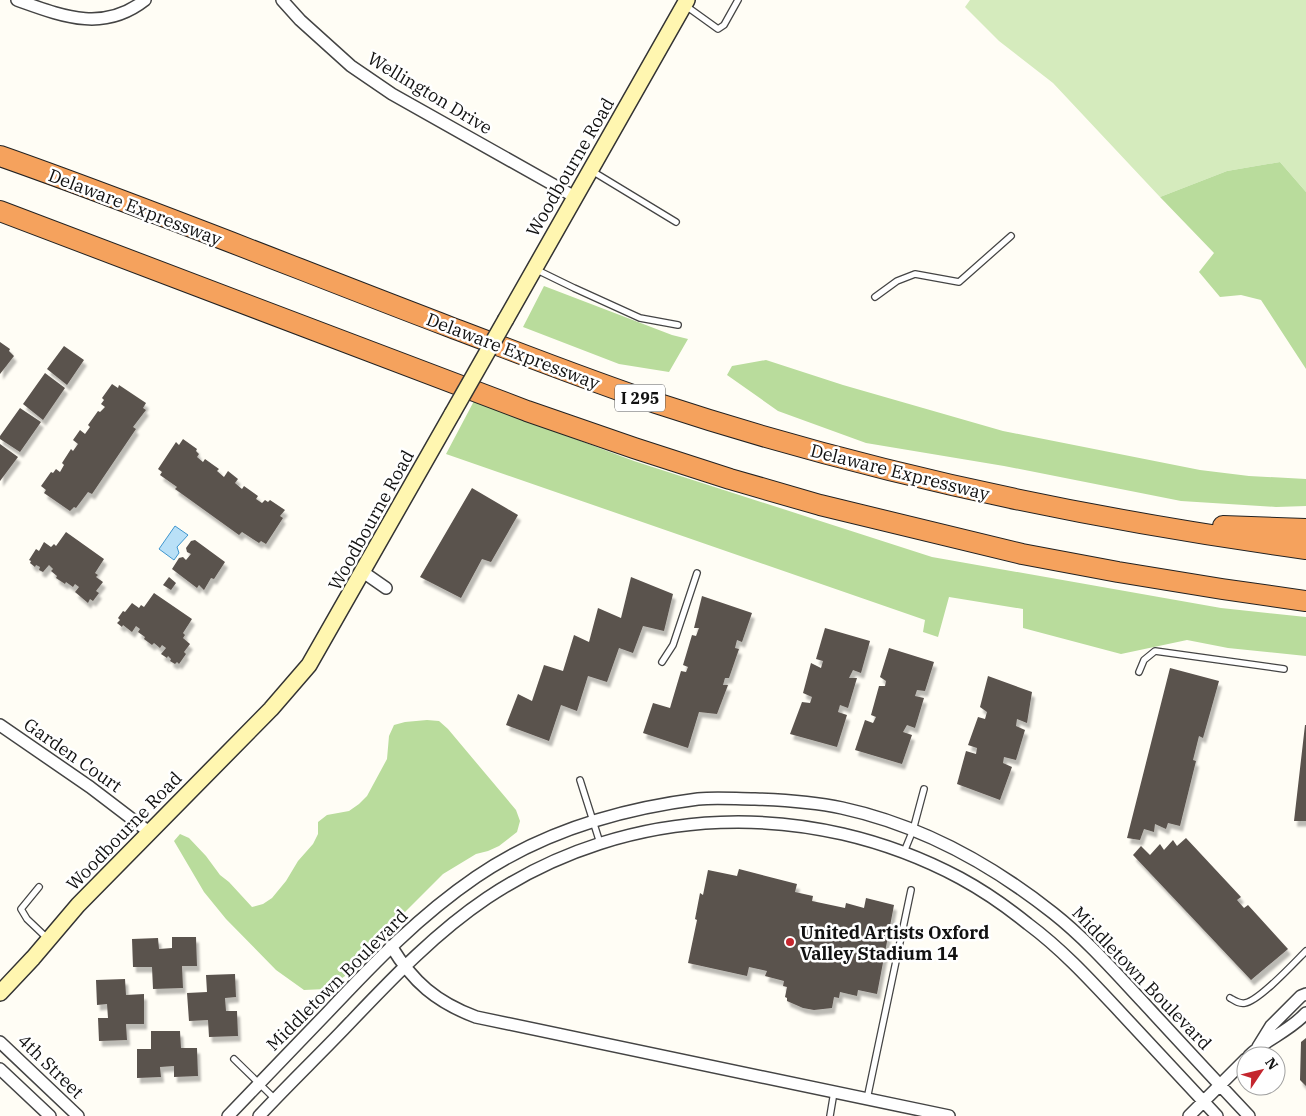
<svg xmlns="http://www.w3.org/2000/svg" width="1306" height="1116" font-family="'IBM Plex Serif',serif">
<style>
.green{fill:#d5ebbd}
.forest{fill:#b9dc9c}
.water{fill:#b9e0f7;stroke:#3f96cf}
.building{fill:#5a524d;filter:url(#shadow)}
.lines{fill:none;stroke-linecap:round;stroke-linejoin:round}
.service-casing{stroke:#444;stroke-width:8}
.minor-casing{stroke:#444;stroke-width:14}
.secondary-casing{stroke:#333;stroke-width:18}
.motorway-casing{stroke:#222;stroke-width:22}
.service{stroke:#fff;stroke-width:5.5}
.minor{stroke:#fff;stroke-width:11}
.secondary{stroke:#fff6b0;stroke-width:15}
.motorway{stroke:#f5a25d;stroke-width:20}
.secondary-bridge-casing{stroke:#333;stroke-width:18;stroke-linecap:butt}
.secondary-bridge{stroke:#fff6b0;stroke-width:15}
.poi-dot{fill:#c4262e;stroke:#fff;stroke-width:2}
.labels{text-anchor:middle;dominant-baseline:central;stroke-width:5;stroke-linejoin:round;paint-order:stroke}
.shield{fill:#fff;stroke:#585858;stroke-width:1}
.shield-label{font-size:16px;font-weight:bold;fill:#111}
.street-label{font-size:18px;fill:#111;stroke:#fff}
.poi-label{font-size:18px;font-weight:bold;fill:#111;stroke:#fff;text-anchor:start}
</style>
<defs>
<filter id="shadow"><feDropShadow dx="3" dy="5.5" stdDeviation="1" flood-color="#0004"/></filter>
</defs>
<rect width="100%" height="100%" fill="#fffdf5"/>
<path class="green" d="M970 0H1306V192L1280 162 1227 171 1160 197 1053 83 999 41 965 7Z"/>
<path class="forest" d="M1280 162 1306 192V369L1261 300 1241 295 1220 297 1199 272 1214 253 1160 197 1227 171Z
M544 286 672 335 688 339 669 372 619 364 523 327Z
M766 360 843 385 1003 431 1200 470 1249 476 1306 479V506L1276 507 1181 501 1004 466 866 443 778 411 727 375 732 366Z
M474 401 634 461 932 557 1221 608 1306 617V656L1228 648 1187 640 1121 654 1023 628V609L949 597 938 637 923 632 925 620 446 454Z
M427 720 439 721 448 729 516 810 520 821 517 832 499 846 488 851 476 854 443 874 402 915 365 946 345 976 326 989 304 990 276 970 226 919 204 892 174 841 180 834 189 838 206 856 220 875 229 882 252 907 263 904 272 898 286 881 298 861 313 844 318 834V822L327 815 349 811 359 804 367 796 387 759 389 736 394 725 405 722Z"/>
<path class="water" d="M175 526 188 535 177 547 179 553 174 560 159 549Z"/>
<path class="building" d="M0 342 10 349 9 351 14 356 0 374Z
M64 346 84 360 67 385 47 369Z
M45 373 65 388 43 420 23 404Z
M112 384 118 388 119 385 146 403 143 408 146 410 133 427 136 429 92 494 88 492 76 508 74 507 70 511 44 493 46 490 41 486 51 472 53 473 56 469 60 472 64 465 62 463 71 449 73 451 78 444 73 440 80 430 85 434 90 427 88 425 98 411 100 412 105 407 101 404 104 400 102 398Z
M20 408 41 422 20 452 0 439V436Z
M183 439 197 449 196 451 199 454 197 457 203 462 205 459 219 469 217 471 224 477 228 471 238 479 235 483 242 489 244 486 258 496 256 499 262 503 265 500 268 502 270 500 285 510 280 516 283 518 266 544 261 541 259 543 242 532 239 535 175 489 177 487 160 475 162 472 158 469 176 442 179 445Z
M0 444 18 457 0 481Z
M472 488 518 515 491 562 482 559 461 598 420 577Z
M66 532 104 559 95 573 98 575 96 577 103 582 96 591 99 593 93 601 90 599 88 603 75 592 79 587 75 584 73 587 66 582 65 584 56 578 57 576 51 571 53 569 49 565 43 572 39 570 40 567 36 565 35 567 30 563 31 561 29 560 36 549 39 551 44 542 51 547 54 544 56 546Z
M195 540 225 562 214 579 211 578 204 590 199 585 197 588 172 569 179 558 183 557 186 560 191 554 187 552 186 548 191 541Z
M169 577 176 583 171 590 163 585Z
M631 577 673 594 664 631 643 626 633 653 619 648 607 682 588 676 577 711 561 705 549 741 506 725 518 694 532 701 544 665 563 671 574 635 589 642 598 608 621 618Z
M154 593 192 619 183 633 185 635 183 638 190 644 184 652 186 654 179 664 177 662 175 664 170 661 171 659 168 656 167 658 161 654 166 648 162 645 160 648 154 643 152 645 144 639 145 637 138 632 140 629 136 626 132 632 123 625 122 627 117 623 120 620 118 618 123 611 125 612 132 603 139 608 141 605 144 607Z
M702 596 752 613 742 642 737 640 735 648 739 649 729 678H725L723 685H728L717 714 699 712 688 748 643 733 653 703 670 708 681 671 686 672 688 667 683 665 692 635 696 636 699 628H694Z
M825 628 870 641 861 673 853 670 849 678H857L848 708 840 705 838 712 847 715 837 747 790 734 802 702 810 703 812 697 803 693 811 663 821 668 823 661 816 659Z
M889 648 934 662 925 691 917 690 915 696 924 698 915 728 907 725 903 732 912 735 902 764 855 750 865 720 873 723 876 717 871 715 879 686H885L886 681 880 677Z
M1170 668 1219 681 1203 738 1199 736 1193 760 1196 761 1180 826 1168 823 1166 829 1155 824 1154 832 1144 829 1140 840 1127 838Z
M988 676 1032 692 1027 723 1017 719 1016 726 1025 730 1016 760 1004 757 1003 763 1012 767 1000 800 957 784 966 751 976 754 977 748 968 745 978 717 985 719 987 712 980 707Z
M1305 725H1306V821H1294Z
M1186 838 1241 897 1237 900 1244 908 1248 905 1288 949 1251 980 1133 855 1141 846 1150 855 1160 844 1164 850 1173 840 1177 846Z
M739 869 797 884 795 892 813 896 812 901 845 908 846 903 864 908 866 898 894 905 877 994 858 990 857 996 840 992 839 998 834 997 832 1008 814 1010 803 1008 787 1001V998L785 997 787 987 783 986 784 981 765 976 767 971 749 967 747 976 688 963 697 920 695 919 700 893 703 895 708 870 737 876Z
M172 937H196L197 966H182L183 988 153 989 152 967H133L132 939 158 938 159 949 172 948Z
M235 974 236 997 225 998 226 1011H237L238 1036 209 1037 208 1020 189 1021 187 993 207 992 206 975Z
M125 979 126 995 144 994V1024H126L127 1040 99 1041 98 1018H108L107 1004 97 1005 96 980Z
M151 1031H180L181 1048H197L198 1076 174 1077V1066L160 1067 161 1077 137 1078V1049H151Z
M1306 1038V1086L1300 1080 1301 1042Z"/>
<g class="lines">
<g class="service-casing">
<path id="service" d="M686 6 718 29 724 25 738 0
M592 171 676 222
M535 269 574 288 640 318 678 325
M875 297 897 281 915 274 959 282 1011 236
M662 662 673 645 697 573
M1139 672 1144 660 1155 651 1284 669
M580 780 600 843
M904 852 913 830 924 789
M39 887 21 909 27 919 47 938
M1230 998C1235 1001 1239 1004 1245 1003 1259 1001 1294 963 1306 951
M234 1059 275 1099
M867 1099 911 890
M830 1116 834 1092"/>
</g>
<g class="minor-casing">
<path id="minor" d="M17 0C62 16 103 33 145 0
M282 0 300 20 351 66 392 94 575 197
M363 572 386 588
M0 725 90 787 149 832
M391 946C413 982 436 1002 476 1017L949 1116
M0 1042 78 1116
M1258 1047 1271 1026 1301 996 1306 994
M1249 1056C1266 1039 1290 1031 1306 1013
M0 1069 50 1116
M228 1116C262 1081 295 1046 328 1012 375 962 419 916 476 877 542 832 619 809 698 799 717 797 736 799 755 799 784 800 814 802 842 808 920 825 991 864 1053 913 1086 939 1114 971 1142 1001 1178 1040 1213 1078 1249 1116
M259 1116C286 1087 314 1060 341 1032 387 984 432 935 487 898 629 803 810 798 960 878 984 891 1007 907 1028 924 1063 950 1092 982 1121 1013 1153 1047 1185 1082 1217 1116
M1189 1116 1246 1059"/>
</g>
<g class="secondary-casing">
<path id="secondary" d="M506 319 687 0
M0 993 33 958 78 905 271 709 309 665 452 414"/>
</g>
<g class="motorway-casing">
<path id="motorway" d="M0 156C151 209 300 270 450 327 519 353 587 380 656 403 868 473 1086 519 1306 549
M0 211 527 411 634 448 730 479 820 505 1022 554 1118 572 1222 589 1306 601
M1223 526 1306 529"/>
</g>
<use href="#service" class="service"/>
<use href="#minor" class="minor"/>
<use href="#secondary" class="secondary"/>
<use href="#motorway" class="motorway"/>
<g class="secondary-bridge-casing">
<path id="secondary-bridge" d="M452 414 506 319"/>
</g>
<use href="#secondary-bridge" class="secondary-bridge"/>
</g>
<circle class="poi-dot" cx="790" cy="942" r="5"/>
<g class="labels">
<rect class="shield" x="615" y="384.5" width="50" height="27" rx="4"/>
<g class="shield-label">
<text x="640" y="398">I 295</text>
</g>
<g class="street-label">
<text transform="translate(430 93) rotate(31)">Wellington Drive</text>
<text transform="translate(570 167) rotate(-60)">Woodbourne Road</text>
<text transform="translate(135 207) rotate(21)">Delaware Expressway</text>
<text transform="translate(513 351) rotate(21)">Delaware Expressway</text>
<text transform="translate(900 472) rotate(14)">Delaware Expressway</text>
<text transform="translate(371 520) rotate(-61)">Woodbourne Road</text>
<text transform="translate(73 755) rotate(35)">Garden Court</text>
<text transform="translate(124 831) rotate(-46)">Woodbourne Road</text>
<text transform="translate(1142 978) rotate(46)">Middletown Boulevard</text>
<text transform="translate(337 980) rotate(-45)">Middletown Boulevard</text>
<text transform="translate(51 1066) rotate(44)">4th Street</text>
</g>
<g class="poi-label">
<text x="800" y="932">United Artists Oxford<tspan x="800" dy="21">Valley Stadium 14</tspan></text>
</g>
</g>
<g transform="translate(1261 1071) rotate(55)"><circle r="24" fill="#ffffff" stroke="#a0a0a0"/>
<path d="M0-4L9 19L0 12L-9 19Z" fill="#c4262e"/>
<text y="-8" font-size="14" font-weight="bold" text-anchor="middle" fill="#111111">N</text>
</g>
</svg>
